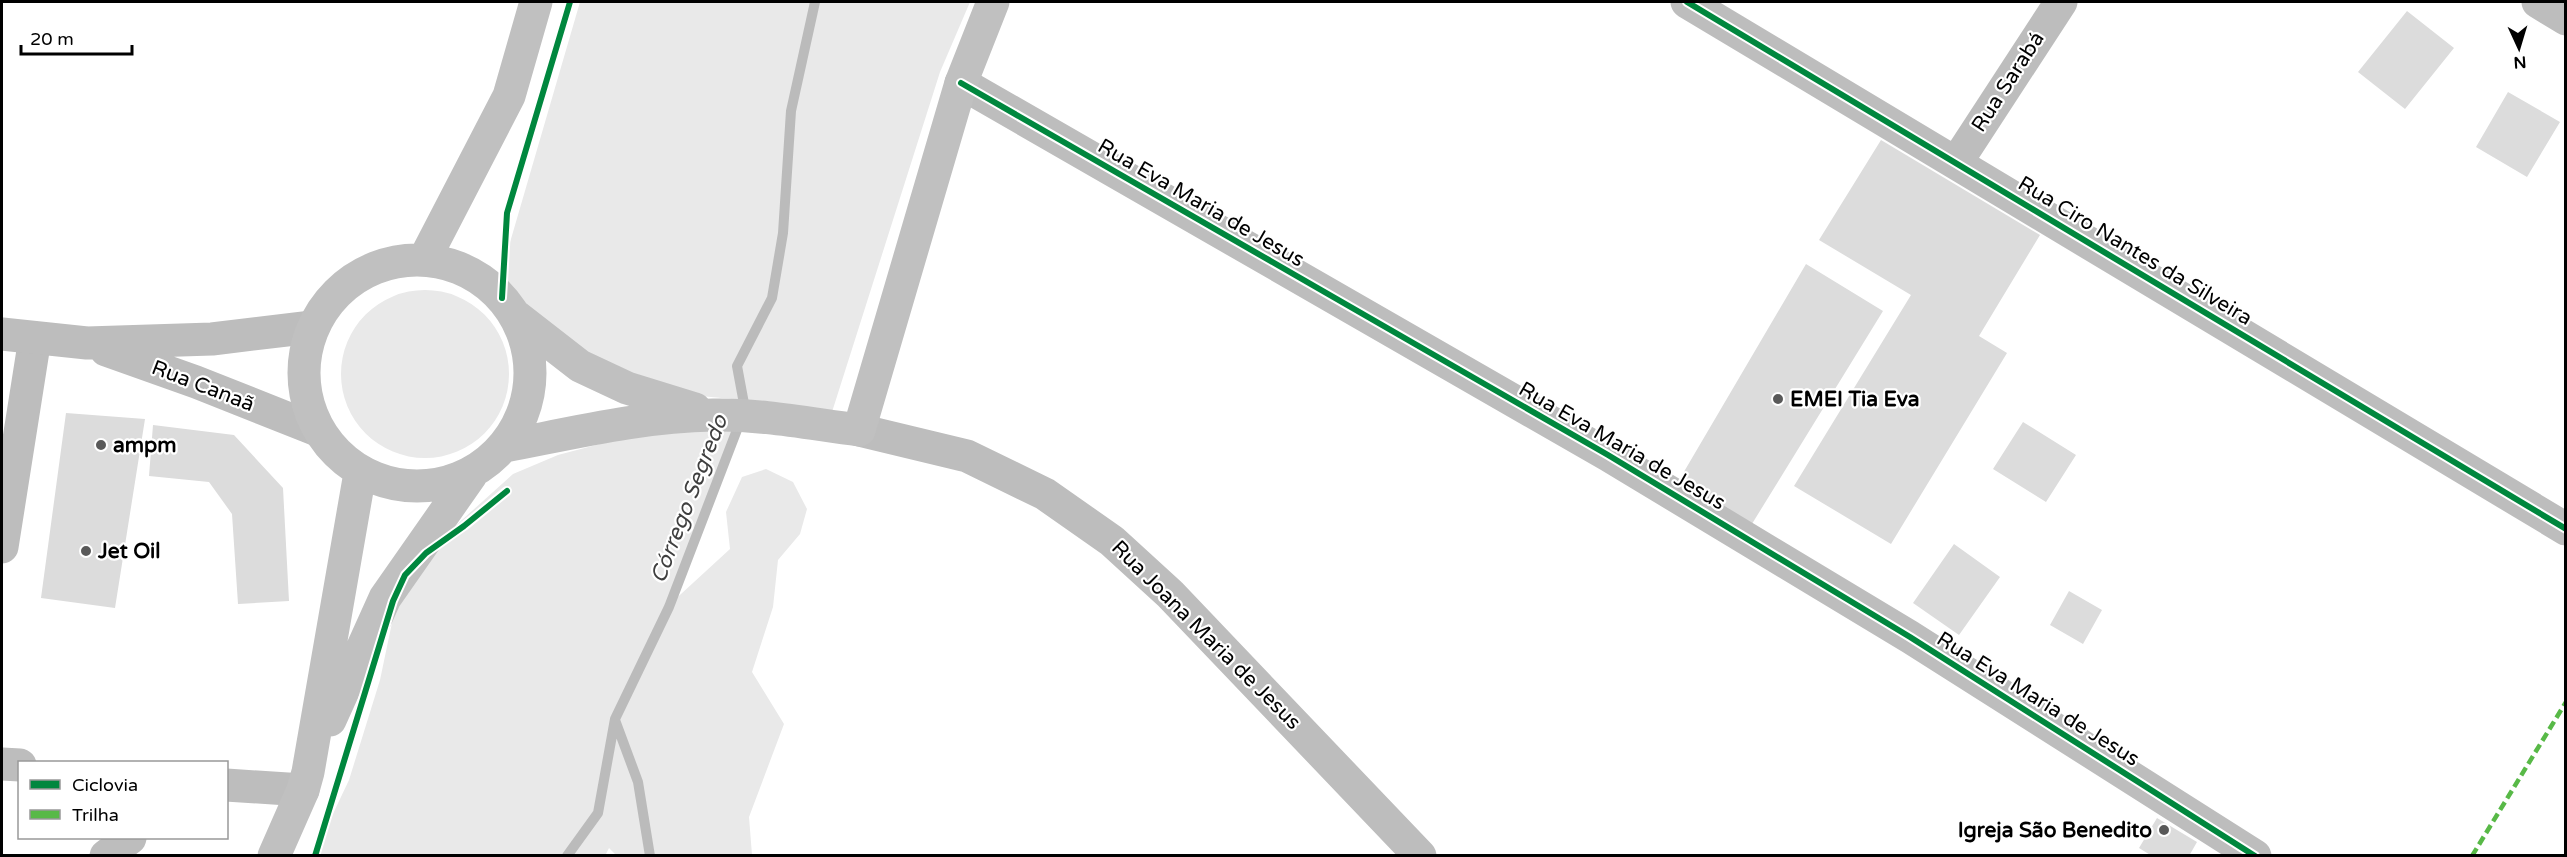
<svg xmlns="http://www.w3.org/2000/svg" width="2567" height="857" font-family="'Varela Round',sans-serif">
<style>
.green{fill:#e9e9e9}
.lines{fill:none;stroke-linecap:round;stroke-linejoin:round}
.stream{stroke:#bbb;stroke-width:10}
.building{fill:#dcdcdc}
.minor{stroke:#bdbdbd;stroke-width:33}
.tertiary{stroke:#bdbdbd;stroke-width:33}
.secondary{stroke:#c0c0c0;stroke-width:33}
.quiet{stroke:#58b947;stroke-width:4.5;stroke-dasharray:9 4.5;stroke-linecap:butt}
.cycleway-casing{stroke:#fff;stroke-width:10}
.cycleway{stroke:#00873e;stroke-width:6}
.poi-dot{fill:#595959;stroke:#fff;stroke-width:2}
.labels{text-anchor:middle;dominant-baseline:central;stroke-width:4.5;stroke-linejoin:round;paint-order:stroke}
.street-label{font-size:21px;fill:#000;stroke:#fff}
.poi-label{font-size:21px;font-weight:bold;fill:#000;stroke:#fff;text-anchor:start}
.water-label{font-size:22px;font-style:italic;fill:#3f3f3f;stroke:#fff}
</style>
<rect width="100%" height="100%" fill="#fff"/>
<path class="green" d="M580 2H970L940 72 832 412 743 400 658 392 567 345 510 295 504 275 506 256Z
M341 374a84 84 0 1 1 168 0a84 84 0 1 1-168 0Z
M737 423 669 605 730 549 726 512 742 477 766 469 793 482 807 509 800 534 778 560 773 607 752 672 784 724 749 817 752 855H616L609 848 605 856H313L349 780 380 680 394 613 422 556 513 474 558 455 611 441Z"/>
<g class="lines">
<path class="stream" d="M615 720 638 782 650 856
M567 856 598 813 615 719 669 607 745 409 737 366 772 298 783 233 791 111 815 2"/>
</g>
<path class="building" d="M2407 11 2454 48 2405 109 2358 72Z
M2508 92 2560 122 2527 177 2476 147Z
M1881 140 2040 235 1979 336 2007 353 1891 544 1794 486 1911 295 1819 240Z
M1806 264 1883 311 1747 532 1675 487Z
M66 413 145 419 115 608 41 598Z
M2023 422 2076 455 2046 502 1993 469Z
M153 425 234 435 283 488 289 601 238 604 232 514 209 482 149 476Z
M1954 544 2000 577 1959 635 1913 603Z
M2069 591 2102 610 2083 644 2050 625Z
M2157 818 2197 842 2189 856H2152L2139 848Z"/>
<g class="lines">
<path class="minor" d="M1687 2 2566 529
M2538 2 2566 19
M961 83 1608 455 1910 637 2255 856
M1956 163 2061 2
M2 547 35 338
M2 764 20 765
M226 785 303 790
M106 856 130 838"/>
<path class="tertiary" d="M2 334 87 343 212 339 312 327
M106 350 196 382 317 430
M859 430 967 456 1045 494 1112 541 1170 594 1420 856"/>
<path class="secondary" d="M304 373a113 113 0 1 1 226 0a113 113 0 1 1-226 0Z
M424 260 509 96 536 2
M517 317 580 366 627 388 695 409
M505 446C573 433 643 416 713 415 762 414 811 424 859 430L961 83 993 2
M330 720 385 598 471 475
M274 856 303 790 308 772 360 473"/>
<path class="quiet" d="M2472 856 2566 702"/>
<g class="cycleway-casing">
<path id="cycleway" d="M1687 2 2566 529
M961 83 1608 455 1910 637 2255 856
M502 298 507 213 570 2
M315 856 393 601 405 575 426 553 464 526 507 491"/>
</g>
<use href="#cycleway" class="cycleway"/>
</g>
<g class="poi-dot">
<circle cx="1778" cy="399" r="6"/>
<circle cx="101" cy="445" r="6"/>
<circle cx="86" cy="551" r="6"/>
<circle cx="2164" cy="830" r="6"/>
</g>
<g class="labels">
<g class="street-label">
<text transform="translate(2008 82) rotate(-57)">Rua Sarabá</text>
<text transform="translate(1201 203) rotate(30)">Rua Eva Maria de Jesus</text>
<text transform="translate(2135 251) rotate(31)">Rua Ciro Nantes da Silveira</text>
<text transform="translate(203 386) rotate(21)">Rua Canaã</text>
<text transform="translate(1622 446) rotate(30)">Rua Eva Maria de Jesus</text>
<text transform="translate(1206 635) rotate(45)">Rua Joana Maria de Jesus</text>
<text transform="translate(2038 699) rotate(32)">Rua Eva Maria de Jesus</text>
</g>
<g class="poi-label">
<text x="1790" y="399">EMEI Tia Eva</text>
<text x="113" y="445">ampm</text>
<text x="98" y="551">Jet Oil</text>
<text x="2152" y="830" text-anchor="end">Igreja São Benedito</text>
</g>
<g class="water-label">
<text transform="translate(689 499) rotate(-69)">Córrego Segredo</text>
</g>
</g>
<rect width="2567" height="857" fill="none" stroke="#000000" stroke-width="6"/>
<rect x="18" y="761" width="210" height="78" fill="#ffffff" stroke="#999999" stroke-width="1.5"/>
<rect x="30" y="780" width="30" height="9" fill="#00873e" stroke="#999999" stroke-width="1.5"/>
<text x="72" y="791" font-size="18" fill="#000000">Ciclovia</text>
<rect x="30" y="810" width="30" height="9" fill="#58b947" stroke="#999999" stroke-width="1.5"/>
<text x="72" y="821" font-size="18" fill="#000000">Trilha</text>
<g transform="translate(2519 48) rotate(176)" stroke="#ffffff" stroke-width="4.5" paint-order="stroke">
<path d="M0-4.5L10 22L0 15L-10 22Z" fill="#000000"/>
<text y="-9" font-size="16" font-weight="bold" text-anchor="middle" fill="#000000">N</text>
</g>
<path d="M21 45v9h111v-9" fill="none" stroke="#000000" stroke-width="3"/>
<text x="30" y="45" font-size="18" fill="#000000" stroke="#ffffff" stroke-width="4.5" paint-order="stroke">20 m</text>
</svg>
